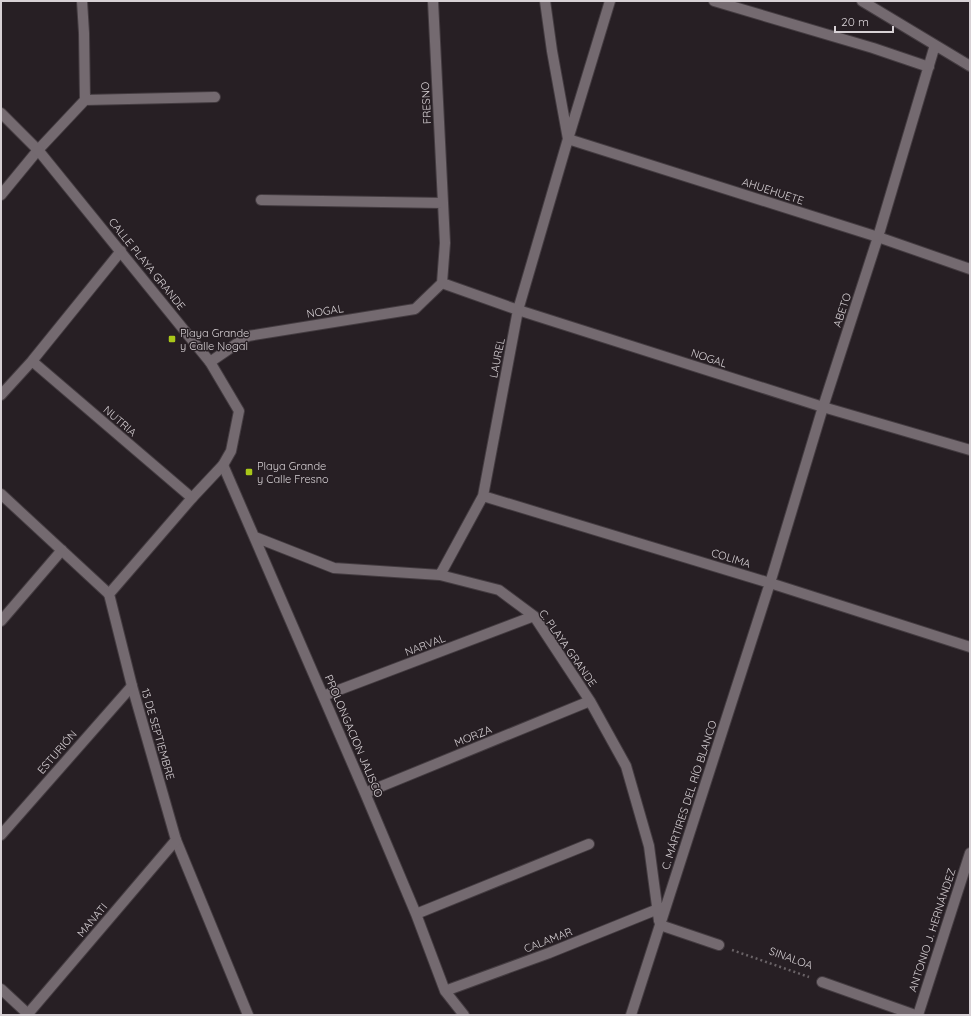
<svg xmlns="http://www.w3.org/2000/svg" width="971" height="1016" font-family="Quicksand,sans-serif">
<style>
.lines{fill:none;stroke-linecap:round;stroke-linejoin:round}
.minor-casing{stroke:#443c41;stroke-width:12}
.tertiary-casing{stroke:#443c41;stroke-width:12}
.path{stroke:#696266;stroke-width:2.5;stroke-dasharray:2 3;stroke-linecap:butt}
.minor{stroke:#746a70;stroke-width:10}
.tertiary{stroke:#746a70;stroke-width:10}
.poi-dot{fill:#a9c719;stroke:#271f24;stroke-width:1.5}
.labels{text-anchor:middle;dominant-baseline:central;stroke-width:3;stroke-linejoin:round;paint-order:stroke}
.street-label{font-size:11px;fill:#d7d1d5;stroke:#271f24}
.poi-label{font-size:11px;fill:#d7d1d5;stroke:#271f24;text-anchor:start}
</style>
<rect width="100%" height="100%" fill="#271f24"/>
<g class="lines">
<g class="minor-casing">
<path id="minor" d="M545 1 552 51 568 139 878 237 970 269
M714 1 873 48 929 67
M862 1 970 66
M85 100 215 97
M1 195 38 150 85 100 84 33 82 1
M261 200 443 203
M442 283 518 310 823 407 970 450
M32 361 192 498
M210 362 248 336 415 309 442 283 445 243 433 1
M1 395 32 361 121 251
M223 465 365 793 416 914 445 991 464 1015
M1 494 109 594
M483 496 770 583 970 647
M255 537 334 568 440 575 499 590 534 616 590 701 626 766 649 846 659 921
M440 575 483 496 518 310 568 139 610 1
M1 621 62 550
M323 696 534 616
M365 793 590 701
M1 835 132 686
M176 840 248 1015
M416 914 589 844
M660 925 719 945
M822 982 915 1015
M1 989 29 1015
M445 991 549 953 658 909
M631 1015 770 583 823 407 878 237 935 45"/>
</g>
<g class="tertiary-casing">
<path id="tertiary" d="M1 113 38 150 210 362 239 411 231 451 223 465 192 498 109 594 132 686 176 840 27 1015
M918 1015 970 853"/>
</g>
<path class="path" d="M732 950 809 977"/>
<use href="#minor" class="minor"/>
<use href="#tertiary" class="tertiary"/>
</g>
<g class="poi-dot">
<rect x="168" y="335" width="8" height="8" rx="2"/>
<rect x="245" y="468" width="8" height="8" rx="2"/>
</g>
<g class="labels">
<g class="street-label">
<text transform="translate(426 103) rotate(-93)">FRESNO</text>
<text transform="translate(773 191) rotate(18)">AHUEHUETE</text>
<text transform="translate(147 264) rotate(51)">CALLE PLAYA GRANDE</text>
<text transform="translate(842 310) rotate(-72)">ABETO</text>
<text transform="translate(325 311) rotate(-9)">NOGAL</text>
<text transform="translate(497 358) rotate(-79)">LAUREL</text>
<text transform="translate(709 358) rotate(18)">NOGAL</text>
<text transform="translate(120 421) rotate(41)">NUTRIA</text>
<text transform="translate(731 558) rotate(17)">COLIMA</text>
<text transform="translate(425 645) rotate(-21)">NARVAL</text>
<text transform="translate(568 648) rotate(55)">C. PLAYA GRANDE</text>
<text transform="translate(158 734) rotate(74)">13 DE SEPTIEMBRE</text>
<text transform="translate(354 736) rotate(67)">PROLONGACION JALISCO</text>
<text transform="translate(473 736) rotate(-22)">MORZA</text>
<text transform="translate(57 752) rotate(-49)">ESTURIÓN</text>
<text transform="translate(689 795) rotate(-72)">C. MÁRTIRES DEL RÍO BLANCO</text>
<text transform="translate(92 920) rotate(-50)">MANATI</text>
<text transform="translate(932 930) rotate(-72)">ANTONIO J. HERNÁNDEZ</text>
<text transform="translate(548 940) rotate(-21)">CALAMAR</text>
<text transform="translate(791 958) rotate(20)">SINALOA</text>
</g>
<g class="poi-label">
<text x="180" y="333">Playa Grande<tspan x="180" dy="13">y Calle Nogal</tspan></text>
<text x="257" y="466">Playa Grande<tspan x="257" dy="13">y Calle Fresno</tspan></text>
</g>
</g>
<rect width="971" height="1016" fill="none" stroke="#d7d1d5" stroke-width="4"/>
<path d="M835 26v6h58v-6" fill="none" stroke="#d7d1d5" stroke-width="2"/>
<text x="841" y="26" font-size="12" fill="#d7d1d5" stroke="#271f24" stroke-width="3" paint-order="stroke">20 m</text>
</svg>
